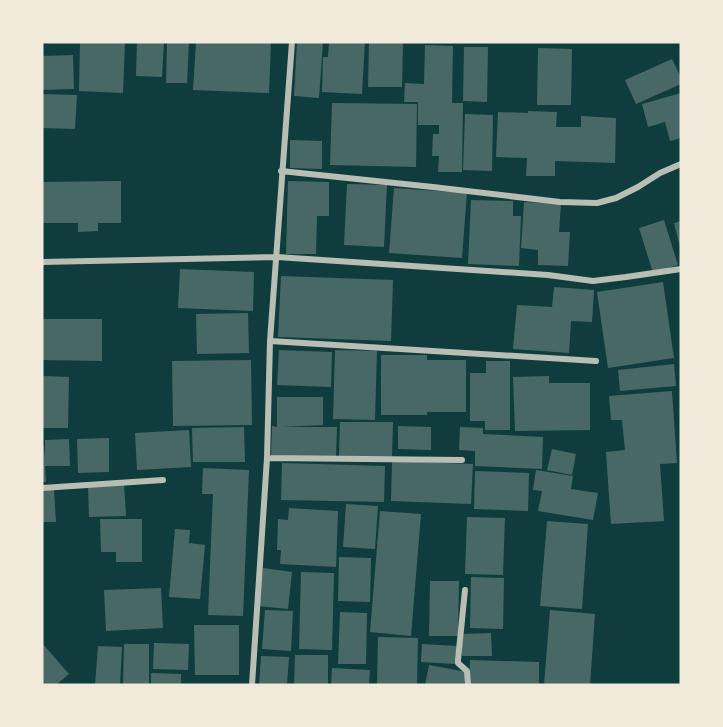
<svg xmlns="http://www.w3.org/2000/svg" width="723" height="727" font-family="Lora,serif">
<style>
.building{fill:#486865}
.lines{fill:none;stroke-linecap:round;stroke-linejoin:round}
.minor{stroke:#b8beb3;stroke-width:6}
</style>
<rect width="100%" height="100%" fill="#0f3d3e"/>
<path class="building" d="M80 42H125L123 93 79 91Z
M137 42H164L162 77 136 76Z
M167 42H189L187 83H166Z
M196 42H271L269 93 193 90Z
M297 42H323L319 98 294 96Z
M329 42H365L362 94 322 92 323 57H328Z
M369 42H403L402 87H368Z
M425 45 453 46 452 103H463L462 172H438L439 156H432L433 134H439V125H418V102H404L405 83 424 84Z
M464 47H488L487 102 463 101Z
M538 48 572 49 571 105H537Z
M73 55 74 89 42 90V56Z
M672 59 681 78V84L636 104 625 80Z
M681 93V138L670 141 665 122 648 127 642 104Z
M42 94 77 95 75 129 42 128Z
M332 103 417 104 416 167 330 165Z
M528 111 557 112 556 127H581V116L616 118 615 163 555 161V176H526L527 158 496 157 498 112 528 113Z
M465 114 493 115 492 171 463 170Z
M290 140 322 141V169L290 168Z
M121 181V223H98V231L78 232V223H42V182Z
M288 181 329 182V216H317L316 254H286Z
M347 184 387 185 384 247 344 245Z
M394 188 467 193 462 258 389 253Z
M471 200 513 201V216H521L519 266 468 264Z
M524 202 561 204 559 232H570L568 266 538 265V250L521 248Z
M664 220 678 265 653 273 639 228Z
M681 221V247H680L674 223Z
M180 269 254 272 253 311 178 308Z
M281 276 393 280 391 341 278 337Z
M663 282 674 358 608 368 597 292Z
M554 287 594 290 592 322 571 321 569 353 513 349 517 305 552 307Z
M248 313 249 353 197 354 196 314Z
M42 319H102V361L42 360Z
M279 350 332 352 331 387 277 385Z
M335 350 377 351 375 420 333 419Z
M381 355H427V360H466V412H427V415H381Z
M251 360 252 425 173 426 172 361Z
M486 361H510V430H485V421H470V373H486Z
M674 364 676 386 620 391 618 370Z
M42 376 69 377 68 428H42Z
M549 376V383H590V430L515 431 513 377Z
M672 391 677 463 660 464 664 521 611 524 606 452 625 450 622 420H611L609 396Z
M277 397H323V425L282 427H337L336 457 271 456 272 426 277 427Z
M340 422H393L392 457 339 456Z
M398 426 431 427V450L398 449Z
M244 427 245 462H193L192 428Z
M460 427 483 428V434L543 437 542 469 475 466V451L459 450Z
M189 430 191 467 137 470 135 433Z
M109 438V472L78 473 77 439Z
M69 439 70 466H45L46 482H42V446H44L45 458V440Z
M552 449 576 454 572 475 547 470Z
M392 461 473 464 471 504 391 501Z
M282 463 385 466 384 502 281 500Z
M203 468 249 470 243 616 208 615 213 494H202Z
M536 470 573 476 571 489 598 493 593 520 538 511 542 491 533 490Z
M475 471 529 473 528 511 474 509Z
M124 484 126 516 89 517 88 486Z
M42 490H54L56 522H42Z
M346 504 378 506 375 549 343 547Z
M289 508 338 511 336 567 280 564 281 550H277L278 519 288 520Z
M380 511 421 514 411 636 370 632Z
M467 517 505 518 503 575 465 574Z
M100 519H142V562H116V552H101Z
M547 521 588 524 582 609 540 606Z
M175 529 190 530 189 543 205 545 200 599 169 597Z
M339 557 371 558 370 602 338 601Z
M263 568 292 572 288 609 258 606Z
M301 572 334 573 332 650 299 649Z
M471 577 504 578 503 629 470 628Z
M430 581H459L458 636H429Z
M161 588 163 628 106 631 104 590Z
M265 610 293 611 291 651 262 649Z
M550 610 595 614 590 685H544Z
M340 612 367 613 366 664H338Z
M194 625H239V675H195Z
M491 633 492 656H462L461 634Z
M378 637 418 638 417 685H377Z
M42 643 69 674 56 685H42Z
M154 643 189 644 188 670 153 669Z
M124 644H149V685H123Z
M422 644 457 646 455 664 421 662Z
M98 646 122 647 120 685H95Z
M295 655H328V685H294Z
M261 656 289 657 287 685H259Z
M470 660 539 662V685H469Z
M429 665 467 672 464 685H425Z
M332 668 370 670 369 685H331Z
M151 673 181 674V685H151Z"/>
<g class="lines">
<path class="minor" d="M281 171 433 187 560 202 597 203 616 198 638 187 660 173 681 164
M42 262 277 257 548 275 593 281 626 277 681 269
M270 341 596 361
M267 458 462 460
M42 488 163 480
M465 590 458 660V663L467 671 468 685
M252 685 267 458 270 341 292 42"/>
</g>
<rect width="723" height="727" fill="none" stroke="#f1e9da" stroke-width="87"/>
</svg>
